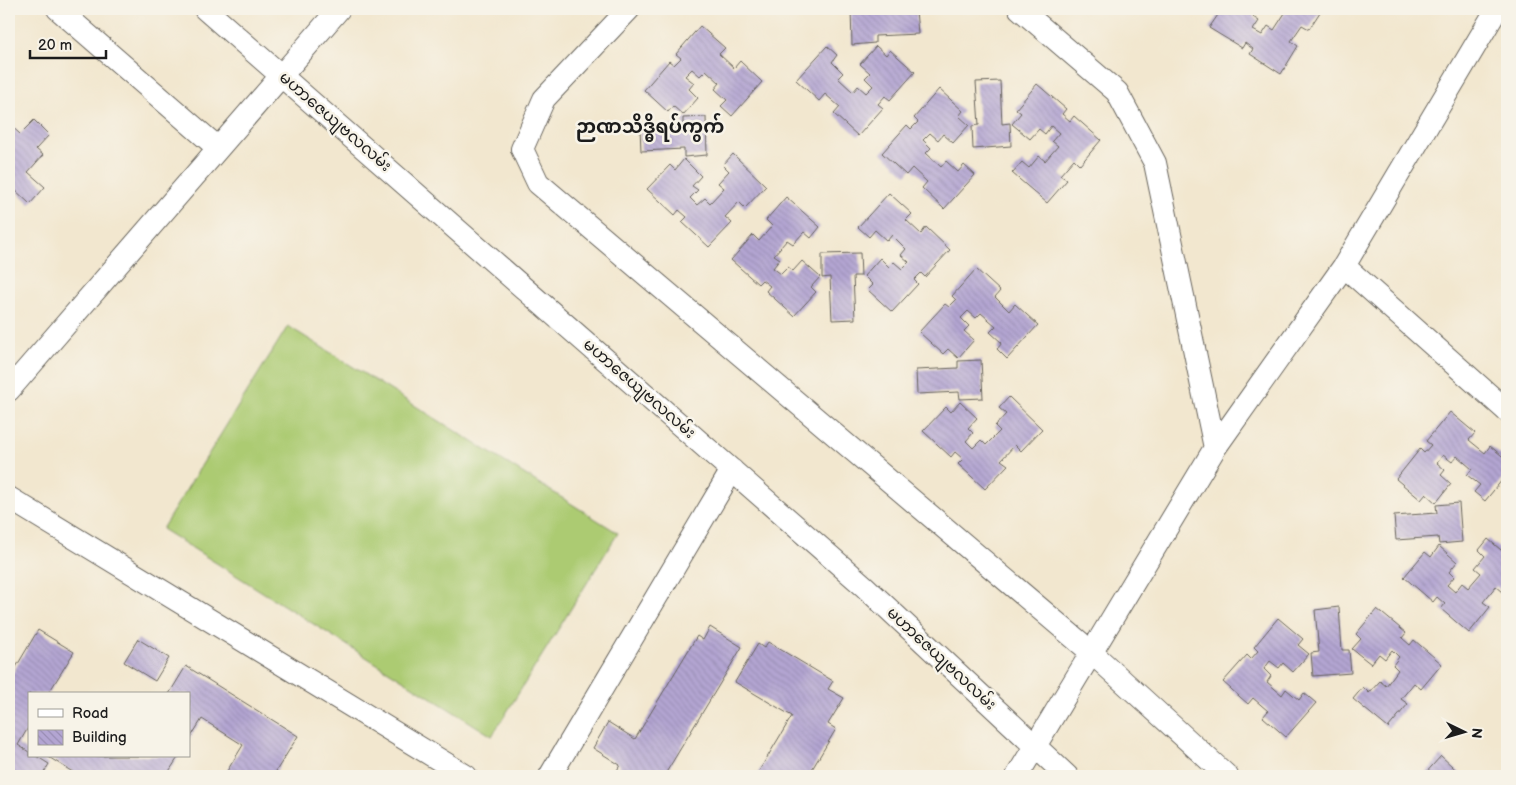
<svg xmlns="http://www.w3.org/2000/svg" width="1516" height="785" font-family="'Balsamiq Sans','Noto Sans Myanmar',sans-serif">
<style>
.pitch{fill:#accb72;stroke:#647447}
.building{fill:url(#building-back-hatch)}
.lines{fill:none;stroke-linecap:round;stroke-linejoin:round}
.minor-casing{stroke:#67635b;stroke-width:24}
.minor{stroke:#fff;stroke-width:22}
.labels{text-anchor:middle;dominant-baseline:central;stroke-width:5;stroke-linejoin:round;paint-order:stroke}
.street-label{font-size:16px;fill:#1c1c1c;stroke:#f7f3e8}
.quarter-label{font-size:19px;font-weight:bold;fill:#1c1c1c;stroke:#f7f3e8}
</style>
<defs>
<pattern id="building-back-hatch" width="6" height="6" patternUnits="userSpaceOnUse" patternTransform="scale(1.25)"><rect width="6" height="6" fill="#b3a5d2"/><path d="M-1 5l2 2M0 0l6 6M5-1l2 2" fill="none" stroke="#998db4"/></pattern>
</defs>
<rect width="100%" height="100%" fill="#f7f3e8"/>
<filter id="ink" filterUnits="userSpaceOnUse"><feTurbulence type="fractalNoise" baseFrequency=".02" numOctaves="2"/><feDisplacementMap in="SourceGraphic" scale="10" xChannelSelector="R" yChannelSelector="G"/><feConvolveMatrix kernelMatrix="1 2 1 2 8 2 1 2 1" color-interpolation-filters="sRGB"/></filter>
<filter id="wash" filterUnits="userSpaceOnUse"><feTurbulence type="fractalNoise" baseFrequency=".0096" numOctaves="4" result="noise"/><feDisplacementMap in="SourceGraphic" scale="20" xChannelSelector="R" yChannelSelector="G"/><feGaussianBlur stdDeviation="1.12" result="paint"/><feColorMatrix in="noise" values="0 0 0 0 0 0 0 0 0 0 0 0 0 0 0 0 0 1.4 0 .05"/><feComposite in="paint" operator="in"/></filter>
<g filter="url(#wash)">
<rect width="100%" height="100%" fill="#f2e7cf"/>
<path class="pitch" d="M288 326 618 533 492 736 162 529Z"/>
<g id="blocks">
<path class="building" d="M851 9H874V12L916 10 918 34 875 36V43L852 45Z
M1222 9H1258L1253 17 1259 21 1253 30 1262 35 1268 26 1274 30 1285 13 1277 9H1322L1309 29 1302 25 1291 41 1298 46 1281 74 1250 54 1253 49 1245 43 1242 48 1209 28Z
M700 26 725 48 719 54 734 68 740 61 762 82 732 116 721 106 727 100 715 89 720 83 706 70 700 76 692 69 685 76 694 83 689 89 698 98 683 115 673 106 668 112 644 90 669 61 674 65 681 58 676 54Z
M827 46 837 55 832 62 843 73 838 78 853 92 858 86 866 93 873 86 865 78 870 73 860 64 876 46 886 55 890 50 915 72 890 100 885 96 878 104 883 108 858 136 834 114 840 107 825 94 819 101 796 80Z
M1000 81 1002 124 1010 123 1011 146 973 149 972 126 979 125 976 82Z
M1037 84 1066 109 1062 114 1070 121 1074 116 1101 140 1080 165 1074 159 1060 175 1067 180 1047 203 1012 173 1022 162 1029 168 1039 156 1045 161 1058 146 1052 141 1059 133 1051 126 1045 134 1039 129 1030 139 1012 124 1021 113 1016 109Z
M939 89 963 111 959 116 969 125 953 143 943 134 938 140 930 133 923 140 931 148 926 153 941 167 946 161 958 172 964 165 975 175 944 209 922 188 927 182 912 168 906 175 882 153 907 125 911 129 918 122 914 118Z
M706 117 707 155 684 157V149L641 151 640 127 683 125V118Z
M34 120 49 135 36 149 43 155 28 172 45 187 30 204 13 188 9 193V124L20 134Z
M733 154 766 186 745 208 739 202 725 217 732 223 709 247 682 222 687 217 679 210 675 215 647 189 670 165 675 170 684 159 701 176 692 186 698 190 690 198 697 205 705 198 710 203 724 188 718 183 729 171 723 165Z
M889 193 912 214 906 220 921 234 926 227 950 250 925 277 921 273 914 280 918 284 892 312 868 290 873 285 864 276 880 258 889 267 894 262 902 269 909 262 901 255 906 249 892 235 887 241 875 230 869 237 858 227Z
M786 197 820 227 811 238 804 232 793 244 787 240 774 255 780 259 773 268 781 274 788 267 793 271 802 261 820 277 811 287 816 292 794 316 766 291 770 286 762 280 758 284 731 260 753 235 759 241 772 226 766 220Z
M860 253 861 276H853L855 319 832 320 830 277 822 278V254Z
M976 269 1000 291 995 297 1009 311 1015 304 1038 325 1007 359 997 349 1002 343 990 332 996 326 981 313 976 318 968 311 961 318 969 326 964 331 974 340 958 358 948 349 943 354 919 332 945 304 949 307 956 300 952 296Z
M981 360 983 398 960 399 959 392 917 394 916 370 958 368V361Z
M1009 397 1042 429 1021 451 1015 445 1001 460 1008 465 985 489 958 464 963 459 955 452 951 457 923 431 946 407 951 412 960 402 977 418 968 428 973 433 966 441 973 448 981 440 986 445 1000 431 995 426 1006 414 999 408Z
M1450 412 1475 433 1469 440 1485 453 1490 446 1507 460V474L1485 501 1474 492 1480 485 1467 475 1472 469 1457 456 1452 462 1443 455 1437 463 1445 470 1441 475 1451 484 1436 503 1426 494 1421 500 1396 479 1420 449 1424 453 1431 445 1426 441Z
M1459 503 1462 542 1439 544 1438 537 1396 540 1394 516 1437 513 1436 505Z
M1488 539 1507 555V587L1503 592 1496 586 1483 602 1490 607 1469 633 1441 609 1445 604 1437 597 1433 602 1404 577 1425 552 1431 557 1439 546 1457 562 1449 572 1454 577 1447 585 1455 592 1462 583 1468 588 1481 573 1475 568 1485 556 1479 550Z
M1339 607 1342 650H1349L1351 673 1313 676 1311 653 1319 652 1315 610Z
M1377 609 1406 633 1402 638 1410 645 1414 640 1442 664 1421 689 1414 683 1401 699 1408 704 1388 728 1353 699 1363 687 1369 693 1380 681 1386 686 1398 670 1393 665 1399 657 1392 650 1385 659 1379 654 1371 664 1352 649 1361 639 1356 634Z
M1278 618 1303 639 1298 645 1309 654 1293 672 1283 663 1279 668 1270 661 1264 669 1271 676 1267 682 1282 695 1286 689 1299 700 1304 693 1316 703 1286 737 1263 717 1268 711 1253 698 1248 704 1223 682 1247 655 1251 659 1258 651 1254 647Z
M710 627 742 647 664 776H614L620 765 593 748 608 722 635 739 697 636 703 640Z
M38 630 74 652 48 694H29V726L18 745 29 752V756H36L49 764 42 776H9V679Z
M138 639 169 658 155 681 124 662Z
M768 642 833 681 828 689 844 698 828 724 836 729 808 776H756L792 716 735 682 758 644 764 648Z
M186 666 298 736 273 776H224L243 745 202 719 189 740V694H169Z
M47 756H179L166 776H79Z
M1441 756 1463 776H1423Z"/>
</g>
</g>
<g filter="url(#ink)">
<use href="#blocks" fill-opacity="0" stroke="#67635b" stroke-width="1"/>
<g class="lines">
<g class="minor-casing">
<path id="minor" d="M58 9 218 148
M205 9 864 586 1067 776
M629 9 544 99 522 149 538 183 1091 652 1227 776
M1020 9 1117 92 1155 163 1215 448
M1344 266 1497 9
M9 390 339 9
M9 498 466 776
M550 776 732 470
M1017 776 1215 448 1344 266 1507 411"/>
</g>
<use href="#minor" class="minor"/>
</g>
</g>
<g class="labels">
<g class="street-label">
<text transform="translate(335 122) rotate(41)">မဟာဇေယျဗလလမ်း</text>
<text transform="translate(639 389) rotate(41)">မဟာဇေယျဗလလမ်း</text>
<text transform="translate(941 659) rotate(43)">မဟာဇေယျဗလလမ်း</text>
</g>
<g class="quarter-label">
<text x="650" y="127">ဉာဏသိဒ္ဓိရပ်ကွက်</text>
</g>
</g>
<rect width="1516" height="785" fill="none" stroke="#f7f3e8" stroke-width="30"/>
<rect x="28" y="692" width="162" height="65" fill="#f7f3e8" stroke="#9f9d96"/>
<rect x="38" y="709" width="25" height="8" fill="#ffffff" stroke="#9f9d96"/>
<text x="72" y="718" font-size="15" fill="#1c1c1c">Road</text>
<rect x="38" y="730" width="25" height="15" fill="url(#building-back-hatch)" stroke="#9f9d96"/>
<text x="72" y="742" font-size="15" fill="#1c1c1c">Building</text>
<g transform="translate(1464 732) rotate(95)" stroke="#f7f3e8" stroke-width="4" paint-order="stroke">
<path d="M0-4L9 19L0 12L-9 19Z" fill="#1c1c1c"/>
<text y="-8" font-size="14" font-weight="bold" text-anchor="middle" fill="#1c1c1c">N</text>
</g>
<path d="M30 50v8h76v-8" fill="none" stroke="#1c1c1c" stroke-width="2.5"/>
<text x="38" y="50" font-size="15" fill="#1c1c1c" stroke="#f7f3e8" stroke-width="4" paint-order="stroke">20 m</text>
</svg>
